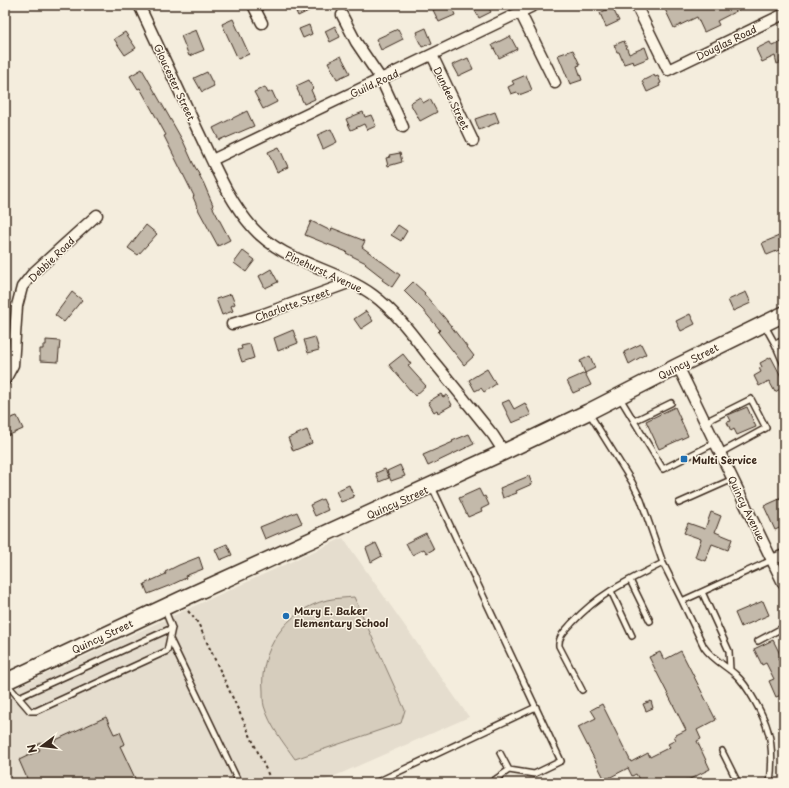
<svg xmlns="http://www.w3.org/2000/svg" width="789" height="788" font-family="'Playpen Sans',sans-serif">
<style>
.built{fill:#e5ddce}
.green{fill:#d6cdbd;stroke:#887c6e}
.building{fill:#c3b9aa;stroke:#3b2a1e}
.lines{fill:none;stroke-linecap:round;stroke-linejoin:round}
.service-casing{stroke:#3b2a1e;stroke-width:8}
.minor-casing{stroke:#3b2a1e;stroke-width:13}
.secondary-casing{stroke:#3b2a1e;stroke-width:18}
.path{stroke:#3b2a1e;stroke-width:2;stroke-dasharray:3 3;stroke-linecap:butt}
.service{stroke:#fcf5e5;stroke-width:5}
.minor{stroke:#fcf5e5;stroke-width:10}
.secondary{stroke:#fcf5e5;stroke-width:15}
.poi-dot{fill:#1f6fb2;stroke:#fcf5e5;stroke-width:1.5}
.labels{text-anchor:middle;dominant-baseline:central;stroke-width:3;stroke-linejoin:round;paint-order:stroke}
.street-label{font-size:10px;fill:#3b2a1e;stroke:#fcf5e5}
.poi-label{font-size:10px;font-weight:bold;fill:#3b2a1e;stroke:#fcf5e5;text-anchor:start}
</style>
<rect width="100%" height="100%" fill="#f4eddd"/>
<filter id="ink" filterUnits="userSpaceOnUse"><feTurbulence type="fractalNoise" baseFrequency=".025" numOctaves="2"/><feDisplacementMap in="SourceGraphic" scale="8" xChannelSelector="R" yChannelSelector="G"/><feConvolveMatrix kernelMatrix="1 2 1 2 8 2 1 2 1" color-interpolation-filters="sRGB"/></filter>
<g filter="url(#ink)">
<path class="built" d="M343 538 469 717 319 783H5V693Z"/>
<path class="green" d="M354 597 405 710 401 723 295 759C283 742 270 726 264 706 263 702 263 696 263 691 259 650 286 610 327 600 335 598 345 598 354 597Z"/>
<path class="building" d="M293 5H321L298 16Z
M445 5H451L455 15 439 22 433 10Z
M472 5H487L491 12 479 18Z
M663 5H748L717 21 719 25 704 32 697 17 674 28Z
M612 7 619 21 606 27 600 13Z
M233 19 249 54 238 59 222 24Z
M309 25 312 34 303 38 299 29Z
M335 26 340 37 330 42 325 31Z
M426 28 432 43 422 47 416 35 418 34 417 32Z
M398 29 403 39 381 50 376 39Z
M196 30 204 50 189 56 181 36Z
M125 32 136 48 125 55 114 39Z
M510 36 517 49 499 58 492 45Z
M624 41 629 54 645 47 649 58 634 64 633 61 624 64 619 52H617L614 45Z
M784 41V61L777 64 775 56 762 62 756 49 770 42 772 46Z
M573 50 580 65 577 66 582 80 570 84 558 55Z
M341 56 350 73 337 79 328 62Z
M468 58 473 69 458 76 452 65Z
M142 69 184 143 193 163 204 184 213 205 212 206 230 240 218 246 199 211 193 197 194 196 164 136 166 135 140 88 138 89 130 76Z
M207 72 214 86 202 92 194 78Z
M526 75 532 90 519 95 517 92 511 94 508 87 514 84 512 81Z
M654 75 655 77 658 76 661 83 659 84 660 86 647 92 642 81Z
M309 80 313 88 311 90 315 99 304 104 297 89H298L296 86Z
M265 87 268 93 272 91 277 102 263 109 254 92Z
M420 97 423 103 430 99 437 112 420 121 410 103Z
M247 111 254 126 226 138V137L219 140 213 128Z
M363 112 365 117 371 115 376 126 367 130 364 124 351 130 346 119Z
M495 112 499 122 479 130 475 119Z
M331 129 337 142 323 149 317 135Z
M279 147 288 167 277 172 268 152Z
M400 153 402 162 388 166 386 158 390 157 389 155Z
M311 221 331 231 332 228 365 241 362 247 400 275 392 287 382 280 383 278 365 264 366 263 346 253 347 252 305 235Z
M146 225 157 234 138 255 128 248Z
M398 225 407 231 401 241 391 235Z
M779 236 784 248 767 255 762 243Z
M243 251 255 260 246 272 234 263Z
M271 269 278 282 265 288 259 276Z
M413 282 425 293 424 294 444 317 474 356 464 365 438 332 440 330 423 310 404 291Z
M72 292 82 300 64 322 55 315Z
M746 292 751 303 733 311 728 300Z
M231 294 235 304 231 306 233 311 222 315 216 299Z
M366 311 373 321 361 329 354 319Z
M690 314 695 324 681 331 676 321Z
M293 330 298 343 278 351 274 338Z
M315 337 319 350 308 353 304 340Z
M46 340 60 341 58 362 40 361V349H43V345H46Z
M250 344 254 358 242 362 238 350 242 349 241 346Z
M641 344 646 354 629 364 624 352Z
M403 354 411 364 408 366 426 386 415 396 389 365Z
M590 356 595 368 585 373 580 361Z
M771 357 784 382V387L775 392 769 381 759 386 754 376 761 372 759 368 762 367 760 363Z
M487 369 496 384 484 392 481 388 475 391 469 380Z
M585 373 591 385 573 393 567 381Z
M441 394 443 397 447 395 452 405 438 413 437 410 434 412 428 402Z
M509 400 514 409 525 403 531 415 512 423 502 403Z
M675 407 688 436 659 449 646 421Z
M747 407 756 427 737 435 734 429 731 431 727 422 731 421 728 415Z
M17 416 23 429 5 437V420Z
M307 430 312 443 293 451 288 438Z
M469 434 474 444 428 466 423 455 453 442 452 441Z
M400 465 405 476 391 481 387 471Z
M385 469 389 478 379 482 376 473Z
M529 476 532 484 516 491 517 493 503 498 500 488Z
M349 485 354 497 341 502 336 491Z
M479 489 483 497 485 496 489 505 481 509 482 511 468 517 459 498Z
M784 497V526L775 530 764 506Z
M323 499 328 510 315 516 310 505Z
M297 512 302 523 265 539 260 527Z
M711 512 721 516 715 532 732 539 728 550 712 544 705 561 695 557 701 539 684 533 688 523 705 529Z
M426 533 434 549 427 553 424 549 412 555 406 543Z
M376 543 382 556 371 562 366 548Z
M227 544 232 555 220 560 215 549Z
M199 557 203 569 185 576 186 578 171 585 148 594 144 584 166 574 165 572 179 565Z
M763 601 769 615 741 627 735 613Z
M773 640 781 656 778 658 784 671V694L776 697 769 681 774 679 766 663 762 665 754 649Z
M681 651 716 720 697 730 701 739 697 741 710 769 682 783H641L636 774 632 776 628 768 605 780 578 727 596 718 591 710 602 704 631 762 648 753 650 757 670 747 668 744 676 740 674 736 686 730 649 657 660 652 664 660Z
M651 701 653 708 646 711 643 704Z
M106 717 114 734 120 732 125 744 120 746 135 778 125 783H29L19 760 40 750 37 745 45 741 47 744Z"/>
<g class="lines">
<g class="service-casing">
<path id="service" d="M765 326 775 344 784 340
M775 344 784 365
M620 398 663 469 715 443
M589 413 632 482 641 500 663 563 682 601
M634 421 671 403
M705 422 751 399 766 428 720 453
M432 487 561 761 534 774 509 770 490 783
M679 503 733 479
M630 580 650 621
M611 591 632 636
M702 592 729 651 730 670
M170 639 239 783
M758 641 784 627
M6 683 30 711H36L167 651 172 628 164 608
M582 690 559 646C558 636 566 630 572 623 600 593 627 581 663 563
M19 697 172 628
M722 751 738 783
M500 753 509 770
M375 783 536 707
M770 783C772 767 773 747 768 731 764 716 748 686 736 675 726 666 712 659 704 647L682 601 772 560"/>
</g>
<g class="minor-casing">
<path id="minor" d="M139 5C159 47 178 89 198 131 214 164 228 200 253 228 284 263 336 268 373 295 395 311 412 334 428 355 450 381 471 408 493 435L504 452
M253 5 262 23
M636 5 668 70 784 14
M520 12 555 83
M342 15 356 42 381 79 403 127
M432 55 473 141
M212 160 535 5
M232 324 261 315 351 282
M678 366 784 585
M5 380 13 365 17 306 22 287 33 273 97 215
M772 560 784 555"/>
</g>
<g class="secondary-casing">
<path id="secondary" d="M5 682 182 599 504 452 588 412 678 366 784 314"/>
</g>
<path class="path" d="M188 611 198 623 269 776"/>
<use href="#service" class="service"/>
<use href="#minor" class="minor"/>
<use href="#secondary" class="secondary"/>
</g>
</g>
<g class="poi-dot">
<rect x="680" y="455" width="8" height="8" rx="2"/>
<circle cx="286" cy="616" r="4"/>
</g>
<g class="labels">
<g class="street-label">
<text transform="translate(726 42) rotate(-26)">Douglas Road</text>
<text transform="translate(175 82) rotate(65)">Gloucester Street</text>
<text transform="translate(374 83) rotate(-25)">Guild Road</text>
<text transform="translate(452 98) rotate(64)">Dundee Street</text>
<text transform="translate(51 259) rotate(-44)">Debbie Road</text>
<text transform="translate(324 271) rotate(25)">Pinehurst Avenue</text>
<text transform="translate(292 304) rotate(-20)">Charlotte Street</text>
<text transform="translate(688 361) rotate(-27)">Quincy Street</text>
<text transform="translate(397 502) rotate(-24)">Quincy Street</text>
<text transform="translate(747 508) rotate(64)">Quincy Avenue</text>
<text transform="translate(102 636) rotate(-25)">Quincy Street</text>
</g>
<g class="poi-label">
<text x="692" y="459">Multi Service</text>
<text x="294" y="610">Mary E. Baker<tspan x="294" dy="12">Elementary School</tspan></text>
</g>
</g>
<rect width="789" height="788" fill="none" stroke="#fcf5e5" stroke-width="20"/>
<rect x="10" y="10" width="769" height="768" fill="none" stroke="#3b2a1e" stroke-width="1.5" filter="url(#ink)"/>
<g transform="translate(42 746) rotate(255)" stroke="#fcf5e5" stroke-width="3" paint-order="stroke">
<path d="M0-3L7 15L0 10L-7 15Z" fill="#3b2a1e"/>
<text y="-6" font-size="11" font-weight="bold" text-anchor="middle" fill="#3b2a1e">N</text>
</g>
</svg>
